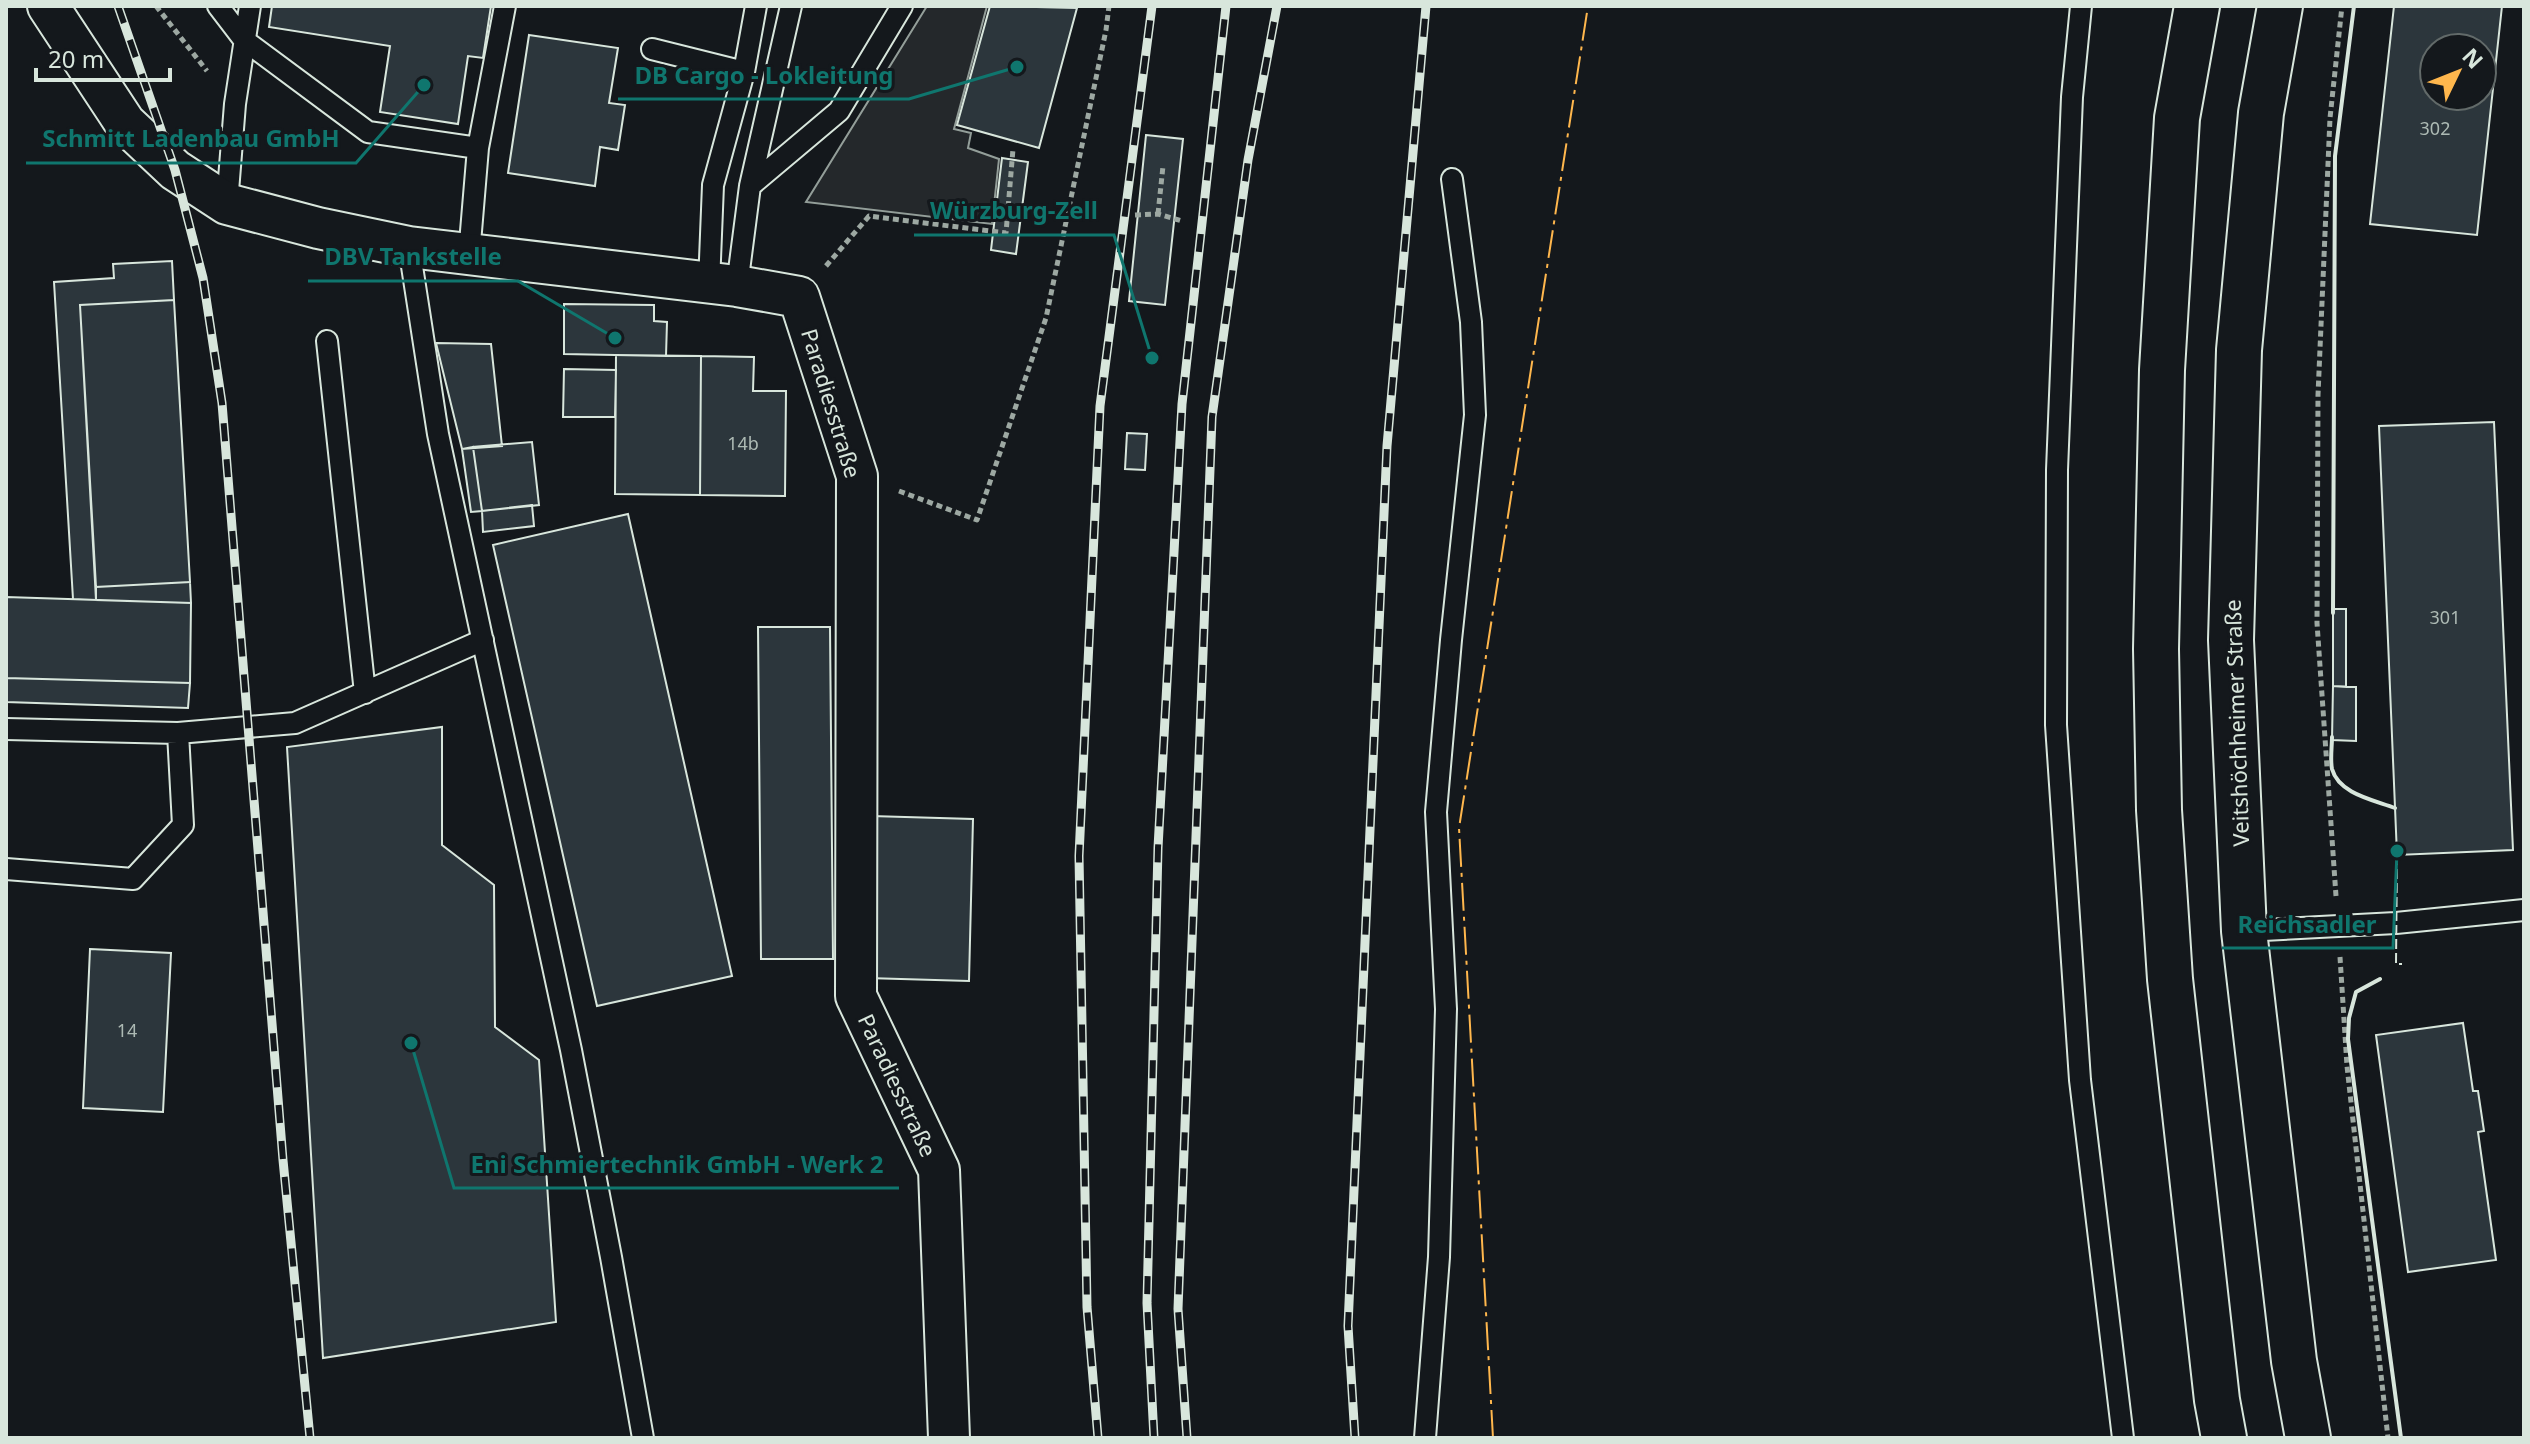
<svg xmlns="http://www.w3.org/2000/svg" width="2530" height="1444" font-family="'Noto Sans',sans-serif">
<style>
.parking{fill:#24282b;stroke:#939e99;stroke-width:2}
.building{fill:#2c363c;stroke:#d8e6dc;stroke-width:2;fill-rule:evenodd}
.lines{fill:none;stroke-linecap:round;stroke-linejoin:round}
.service-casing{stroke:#d8e6dc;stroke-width:24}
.minor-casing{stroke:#d8e6dc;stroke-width:44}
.trunk-casing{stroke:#d8e6dc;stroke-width:48}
.path{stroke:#9da8a2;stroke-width:5;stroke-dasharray:6 4;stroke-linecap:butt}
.service{stroke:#14181c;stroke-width:20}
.minor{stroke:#14181c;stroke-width:40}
.trunk{stroke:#14181c;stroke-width:44}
.rail-casing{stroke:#d8e6dc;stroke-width:9}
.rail{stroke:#14181c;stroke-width:6;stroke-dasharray:18;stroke-linecap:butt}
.fence{stroke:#d8e6dc;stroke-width:2;stroke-dasharray:10 4;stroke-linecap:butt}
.wall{stroke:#d8e6dc;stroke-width:4}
.power{stroke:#ffb74d;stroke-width:2;stroke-dasharray:28 6 4 6;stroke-linecap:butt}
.labels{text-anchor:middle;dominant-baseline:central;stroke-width:6;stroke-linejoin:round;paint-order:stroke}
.number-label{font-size:18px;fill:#adbab4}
.street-label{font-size:22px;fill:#d8e6dc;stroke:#14181c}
.leader{fill:none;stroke:#0f766e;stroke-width:3}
.callout-dot{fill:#0f766e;stroke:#14181c;stroke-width:3}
.callout-label{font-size:24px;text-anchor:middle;font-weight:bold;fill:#0f766e;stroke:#14181c;stroke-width:6;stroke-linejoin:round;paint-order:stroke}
</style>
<rect width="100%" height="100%" fill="#14181c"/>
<path class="parking" d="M927 6H987L954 129 971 133 968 148 999 159 992 224 806 202Z"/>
<path class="building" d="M272 6H491L483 58 468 56 458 124 380 112 390 46 269 27Z
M990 6 1077 8 1039 148 957 125Z
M2394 6H2502L2477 235 2370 224ZM2434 48H2482V96H2434Z
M529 35 618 48 609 103 625 105 618 150 600 147 595 186 508 173Z
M1146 135 1183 139 1165 305 1129 301Z
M1002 158 1028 162 1016 254 991 250Z
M172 261 174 300 80 305 96 600 73 599 54 282 114 278 113 264Z
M174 300 190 582 96 587 80 305Z
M564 304 654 305V321L667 322 666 356 564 354Z
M436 343 491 344 502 446 462 449Z
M616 355 701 356 700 495 615 494Z
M701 356 754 357 753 391H786L785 496 700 495Z
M564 369 616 370 615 417H563Z
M2494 422 2513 850 2397 855 2379 426Z
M1127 433 1147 434 1145 470 1125 469Z
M532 442 539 505 482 511 473 447Z
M473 447 482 511 471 512 462 449Z
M532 505 534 526 483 532 482 511Z
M628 514 732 976 597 1006 493 545Z
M190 582 191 603 96 600V587Z
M6 597 191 603 190 683 6 678Z
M2333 609H2346V687L2333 686Z
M758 627H830L833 959H761Z
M6 678 190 683 188 708 6 702Z
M2333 686 2356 687V741L2332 740Z
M442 727V845L494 885 495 1027 539 1060 556 1322 323 1358 287 747Z
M871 816 973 819 969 981 867 978Z
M90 949 171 953 163 1112 83 1108Z
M2463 1023 2473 1091H2478L2484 1131 2478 1132 2496 1260 2408 1272 2376 1035Z"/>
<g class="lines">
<g class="service-casing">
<path id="service" d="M218 6 244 40 368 132 478 148 505 6
M2081 6 2072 97 2057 470 2056 725 2080 1080 2123 1438
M652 49 744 72
M750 186 839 111 902 6
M227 204 235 104 250 6
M409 247 438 434 571 1050 611 1257 643 1438
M469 255 478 148
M709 284 713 185 744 72 756 6
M737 286 750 186 791 6
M327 341 365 693
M6 729 178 733 295 723 483 640
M6 869 133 879 183 825 178 733
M2244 931 2396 923 2524 910
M1425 1438 1439 1257 1446 1009 1436 812 1451 640 1475 415 1471 322 1452 179"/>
</g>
<g class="minor-casing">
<path id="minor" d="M48 6 125 123 175 170 227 204 318 228 409 247 737 286 799 297 857 476 856 996 939 1170 949 1438"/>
</g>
<g class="trunk-casing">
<path id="trunk" d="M2197 6 2177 118 2162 370 2156 649 2159 810 2170 979 2217 1400 2224 1438
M2280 6 2261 113 2239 350 2231 640 2244 931 2294 1361 2308 1438"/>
</g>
<path class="path" d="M156 6 207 71
M1158 214 1163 166
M1135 215 1158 214 1182 221
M826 266 869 216 1006 233 1013 149
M899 491 977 520 1046 318 1106 30 1109 6
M2336 896 2317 623 2318 395 2330 118 2342 6
M2340 957 2347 1066 2388 1438"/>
<use href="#service" class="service"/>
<use href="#minor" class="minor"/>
<use href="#trunk" class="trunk"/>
<g class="rail-casing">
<path id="rail" d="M118 6 175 170 203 278 222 403 283 1160 310 1438
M1098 1438 1087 1307 1079 856 1100 406 1152 6
M1154 1438 1147 1303 1158 848 1182 404 1226 6
M1187 1438 1178 1309 1212 417 1248 160 1277 6
M1355 1438 1348 1326 1387 446 1426 6"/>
</g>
<use href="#rail" class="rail"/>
<path class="fence" d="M2397 855 2396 964H2402"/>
<path class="wall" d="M2333 613 2335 156 2354 6
M2332 737C2332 746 2330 760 2332 769 2339 794 2374 800 2395 808
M2380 979 2356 992 2349 1018 2348 1039 2401 1438"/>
<path class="power" d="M1493 1438 1459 828 1588 6"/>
</g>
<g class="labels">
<g class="number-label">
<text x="2435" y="128">302</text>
<text x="743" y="443">14b</text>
<text x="2445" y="617">301</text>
<text x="127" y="1030">14</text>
</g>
<g class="street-label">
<text transform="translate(832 403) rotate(73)">Paradiesstraße</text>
<text transform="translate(2236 723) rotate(-92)">Veitshöchheimer Straße</text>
<text transform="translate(898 1085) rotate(65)">Paradiesstraße</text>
</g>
</g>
<path class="leader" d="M1017 67L909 99H618M424 85L356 163H26M1152 358L1114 235H914M615 338L518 281H308M2397 851L2393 948H2222M411 1043L454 1188H899"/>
<g class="callout-dot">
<circle cx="1017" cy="67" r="8"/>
<circle cx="424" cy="85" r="8"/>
<circle cx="1152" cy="358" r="8"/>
<circle cx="615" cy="338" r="8"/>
<circle cx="2397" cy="851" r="8"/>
<circle cx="411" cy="1043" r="8"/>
</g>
<g class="callout-label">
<text x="764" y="84">DB Cargo - Lokleitung</text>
<text x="191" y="147">Schmitt Ladenbau GmbH</text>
<text x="1014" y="219">Würzburg-Zell</text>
<text x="413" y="265">DBV Tankstelle</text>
<text x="2307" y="933">Reichsadler</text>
<text x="677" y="1173">Eni Schmiertechnik GmbH - Werk 2</text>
</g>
<rect width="2530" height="1444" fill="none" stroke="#d8e6dc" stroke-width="16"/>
<g transform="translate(2458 72) rotate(47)"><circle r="38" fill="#14181c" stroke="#626a69" stroke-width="2"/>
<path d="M0-6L14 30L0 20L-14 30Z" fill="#ffb74d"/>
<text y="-12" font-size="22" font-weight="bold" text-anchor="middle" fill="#d8e6dc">N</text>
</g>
<path d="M36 68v12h134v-12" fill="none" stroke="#d8e6dc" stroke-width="4"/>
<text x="48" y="68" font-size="24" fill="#d8e6dc" stroke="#14181c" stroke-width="6" paint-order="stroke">20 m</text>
</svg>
